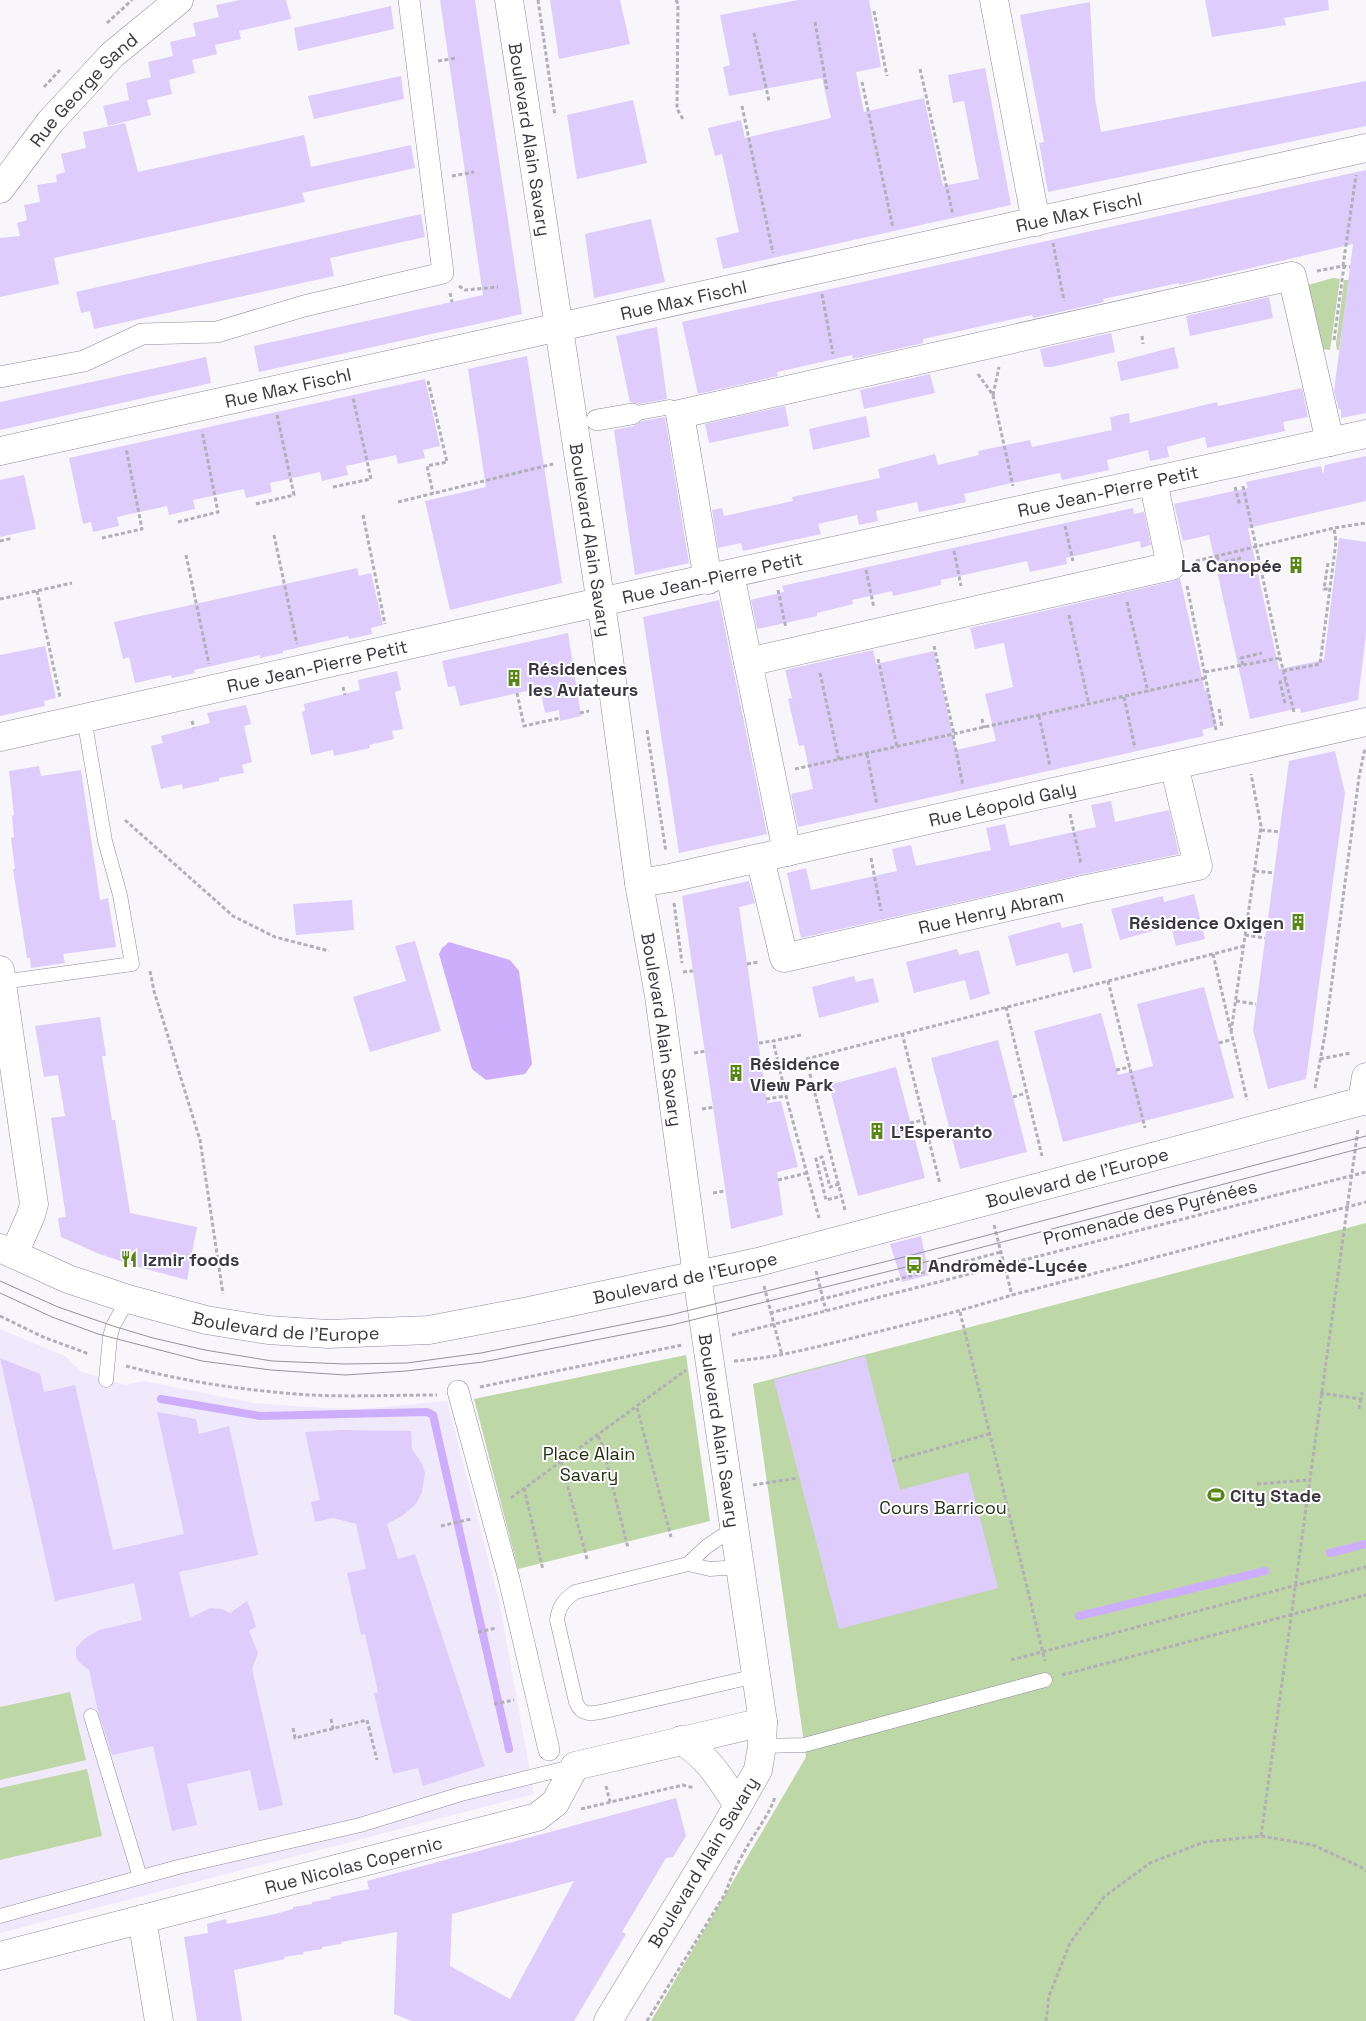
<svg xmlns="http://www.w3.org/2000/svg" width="1366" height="2021" font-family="'Space Grotesk',sans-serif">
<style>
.built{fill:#f0e9fc}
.green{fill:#bed7a7}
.water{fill:#cdaefc}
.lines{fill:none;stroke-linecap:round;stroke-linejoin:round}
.stream{stroke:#cdaefc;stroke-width:8}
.building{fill:#deccfc;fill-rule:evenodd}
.service-casing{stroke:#9189a0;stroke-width:15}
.pedestrian-casing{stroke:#9189a0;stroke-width:22}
.minor-casing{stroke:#9189a0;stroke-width:29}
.tertiary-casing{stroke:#9189a0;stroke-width:29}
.path{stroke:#b2b0b7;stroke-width:3;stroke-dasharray:4 2.5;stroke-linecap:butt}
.service{stroke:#fff;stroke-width:14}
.pedestrian{stroke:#fff;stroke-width:21}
.minor{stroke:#fff;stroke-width:28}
.tertiary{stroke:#fff;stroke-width:28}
.tram{stroke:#949299;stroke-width:1}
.labels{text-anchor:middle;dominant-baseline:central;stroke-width:4;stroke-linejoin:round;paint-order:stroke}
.street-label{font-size:18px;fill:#3a3740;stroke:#fff}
.poi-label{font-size:18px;font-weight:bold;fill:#3a3740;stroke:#fff;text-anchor:start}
.park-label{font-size:18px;fill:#213110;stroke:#fff}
</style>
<rect width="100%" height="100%" fill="#f8f6fb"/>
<path class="built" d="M0 1329 65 1356 80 1371 125 1385 143 1381 253 1403 322 1408 360 1409 447 1401 499 1600 534 1794 0 1933Z"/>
<path class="green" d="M1333 278 1340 279 1330 350 1322 349 1308 285Z
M1344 280H1349L1339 350H1337L1336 344Z
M1366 1223V2021H651L806 1757 753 1384Z
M686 1355 710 1521 518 1569 474 1399Z
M70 1692 86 1760 0 1780V1707Z
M87 1769 102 1836 0 1860V1788Z"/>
<path class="water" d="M449 942 510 960 519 971 532 1064 525 1074 486 1080 472 1069 439 954 442 948Z"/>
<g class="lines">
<path class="stream" d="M161 1399 260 1416 427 1412 433 1415 509 1749
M1330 1553 1366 1544
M1079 1616 1265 1571"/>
</g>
<path class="building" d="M240 0H286L291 19 239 31 241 39 215 45 217 54 192 60 195 73 169 80 172 94 147 100 151 115 108 126 103 106 129 100 126 83 151 77 148 62 173 56 170 42 196 36 193 23 219 17 216 5Z
M440 0H475L522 314 259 372 254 346 483 295Z
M550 0H620L630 44 559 59Z
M798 0H869L881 67 856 72 864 112 924 98 943 186 979 179 964 101 953 103 948 75 985 68 1011 205 723 269 716 238 739 232 722 154 715 156 708 128 741 120 745 138 831 118 822 78 729 96 723 67 730 65 720 15Z
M1205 0H1328L1329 10 1284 18 1286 25 1212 37Z
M1090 2 1095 98 1101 132 1366 81V126L1048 192 1039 143 1044 142 1020 15Z
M391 6 394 29 298 51 294 28Z
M401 76 404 99 314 119 308 96Z
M633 100 647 163 577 179 567 115Z
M125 123 138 172 304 135 311 167 411 145 415 168 302 193 305 202 54 258 59 284 0 297V238L20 236 17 223 27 220 24 205 40 202 37 185 57 182 56 175 65 172 61 154 86 148 83 132Z
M1366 170V242H1364H1366V413L1341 418V409L1339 410 1334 391 1353 244 1179 285V283L1117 296 1103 299 1104 302 1033 318 1032 315 923 339V343L853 359 852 355 786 370 777 372 778 376 698 394 682 322Z
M421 214 425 237 330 258 334 276 94 329 90 311 81 313 76 292Z
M651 219 665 282 594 298 585 234Z
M1269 297 1273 318 1190 336 1186 316Z
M657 327 667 399 639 404 630 402 616 336Z
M1111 333 1115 352 1052 367H1044L1040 349Z
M1174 347 1179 368 1121 381 1117 362Z
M527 356 562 583 450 610 425 501 486 487 468 369Z
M206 357 211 383 0 430V402Z
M930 374 935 393 864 409 860 390Z
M425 379 440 446 423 450 425 458 398 464 396 455 346 466 348 475 322 481 320 472 270 483 272 492 246 498 244 489 193 500 195 509 169 515 167 506 117 517 119 526 93 532 91 522 83 524 69 458Z
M1302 388 1308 417 1283 422 1285 431 1207 448 1205 437 1167 447 1169 457 1150 461 1148 450 1107 460 1109 470 1062 480 1060 473 1003 485 964 494 966 502 919 512 917 502 876 511 878 521 859 525 857 515 818 524 821 534 743 551 741 543 718 548 712 510 722 508 724 516 793 501 792 497 880 478 878 469 935 454 938 465 979 455 978 451 1030 440 1032 447 1112 430 1110 417 1129 413 1130 423 1217 402 1218 406Z
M785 406 789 426 709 443 705 424Z
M866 416 870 437 813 450 809 429Z
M665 417 689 563 635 575 614 430 634 426 642 421Z
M1366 456V501L1248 528 1279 669 1324 660 1339 538 1366 542V634L1358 700 1301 713 1300 708 1250 719 1209 535 1183 541 1174 504 1248 488 1246 482 1321 466 1323 475 1325 465Z
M24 475 36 529 0 537V480Z
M1133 508 1134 514 1144 512 1151 545 1141 548 1140 541 1066 558 1067 564 1030 572 1027 561 941 580V585L893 596 892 591 852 600 853 604 817 613V616L757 629 751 600 784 592 782 586Z
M357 568 359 576 371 573 383 625 371 628 372 634 349 639 348 636 283 651V653L260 658V655L194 670 195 673 172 678 171 675 135 683 129 657 123 659 114 622Z
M1180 578 1205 691 1208 690 1217 726 1202 730 1204 736 798 827 791 794 813 789 804 745 799 746 788 699 792 698 785 670 873 650 876 664 934 651 956 750 996 741 985 694 1013 687 1004 643 975 649 970 628 1174 581Z
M719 600 767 834 679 853 643 617Z
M568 633 581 716 560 721 559 710 545 713 540 688 460 706 455 686 448 687 442 661Z
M45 646 56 698 44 701 45 706 0 716V655Z
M397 671 401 690 395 692 403 729 392 731 394 739 369 745 370 748 334 756 333 750 311 755 302 712 305 711 304 704 360 690 358 680Z
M246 705 251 724 244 726 252 762 242 765 244 773 219 778V781L183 789 182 784 161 789 151 746 163 743 161 736 210 723 207 713Z
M1335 751 1345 793 1306 1079 1268 1089 1253 1030 1289 761Z
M39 766 41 776 81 770 100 900 108 898 116 947 63 954 65 963 31 968 30 958H27L13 869H15L11 838 14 837 12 816 14 815 9 771Z
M1111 801 1115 822 1169 810 1179 854 1084 874 801 938 787 873 806 868 811 890 897 871 892 849 911 845 916 866 991 850 986 828 1005 824 1010 846 1096 827 1091 805Z
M749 881 755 903 739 907 767 1103 781 1101 798 1167 777 1172 783 1215 731 1229 682 896Z
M1194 894 1205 939 1176 946 1171 926 1120 940 1111 909 1163 896 1164 902Z
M352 900 354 930 296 935 293 904Z
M1060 922 1062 928 1082 923 1092 968 1073 973 1068 953 1016 966 1008 936Z
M415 941 441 1031 370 1052 353 997 406 981 395 946Z
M957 949 959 955 979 950 990 994 970 1000 965 980 914 993 906 962Z
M854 976 856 982 873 978 879 1002 819 1018 812 987Z
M1204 987 1234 1098 1063 1142 1034 1031 1101 1013 1118 1075 1153 1066 1137 1004Z
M100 1017 106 1056H102L112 1120H115L130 1213 197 1227 187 1280 135 1266 97 1253 61 1237 58 1218 66 1217 51 1118 65 1116 58 1075 44 1077 35 1026Z
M998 1040 1027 1152 960 1169 931 1058Z
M896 1067 925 1178 858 1196 829 1085Z
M921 1236 929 1275 902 1282 890 1244Z
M865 1356 900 1490 968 1472 998 1588 839 1629 774 1380Z
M0 1358 40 1374 44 1392 75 1385 113 1550 184 1534 157 1412 196 1419 199 1434 229 1426 258 1555 179 1572 190 1618 210 1608 222 1609 230 1613 247 1601 252 1613 256 1627 249 1631 258 1653 252 1669 283 1805 259 1811 250 1770 187 1784 197 1825 172 1831 153 1746 112 1755 98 1711 89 1670 78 1661 76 1656V1648L84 1639 99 1630 142 1620 134 1583 55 1601Z
M342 1430 411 1431 412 1449 422 1464 425 1473 422 1492 416 1504 402 1516 387 1524 398 1559 415 1554 485 1766 423 1786 418 1768 393 1774 374 1693 378 1692 365 1634 361 1635 347 1573 366 1569 356 1524 333 1518 315 1522 311 1502 320 1500 305 1432Z
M676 1798 686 1836 673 1857 666 1858 622 1932 626 1934 574 2021H412L394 2014 397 1932 341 1942V1944L322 1947V1949L303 1952 304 1954 284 1957 285 1959 234 1970 242 2021H197L184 1937 208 1933 207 1924 226 1919 227 1924 275 1914 293 1909V1907L312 1904V1902L331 1899 330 1897 369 1889 367 1881ZM574 1881 510 1999 450 1966 452 1914Z"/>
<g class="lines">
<g class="service-casing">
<path id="service" d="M632 414 670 407 680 414
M2 982 132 964 120 895 105 841 84 718
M106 1380 110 1337 113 1326 128 1299
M688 1564 706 1547 734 1528
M740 1567 710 1569 688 1564 575 1592C564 1600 559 1606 557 1620L576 1702C581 1716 592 1714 605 1711L756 1676
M91 1716 140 1877
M762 1746 804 1745 1045 1680
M0 1916 178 1867 360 1825 461 1794 575 1766"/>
</g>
<g class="pedestrian-casing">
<path id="pedestrian" d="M0 377 84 361 142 334 217 332 304 306 443 273 409 0
M597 420 632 414
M458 1391 509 1579 549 1750"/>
</g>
<g class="minor-casing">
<g id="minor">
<path id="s1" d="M509 0 606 637 639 883 659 996 697 1276 763 1722 762 1746 758 1770 728 1823 608 2021"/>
<path d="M994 0 1036 222"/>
<path id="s2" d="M0 189 50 122 112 55 179 0"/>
<path id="s3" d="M0 451 1366 148"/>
<path d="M730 574 787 852"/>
<path d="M708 580 680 414 1292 276 1330 442"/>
<path d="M748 662 1171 566 1153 481"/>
<path id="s4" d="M0 737 600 602 1366 434"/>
<path id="s5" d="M760 858 784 958 1087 889 1198 866 1174 765"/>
<path id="s6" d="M639 883 670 878 1366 722"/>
<path d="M0 970 34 1204 31 1215 14 1254"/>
<path id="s7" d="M0 1248 68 1279 128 1299 206 1320 268 1330 328 1334 429 1330 529 1311 758 1262 1366 1100"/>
<path d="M681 1740C711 1760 719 1777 738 1805"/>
<path d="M142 1919 159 2021"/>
<path id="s8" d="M0 1956 537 1817 555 1803 575 1766 763 1722"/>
</g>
</g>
<g class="tertiary-casing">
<path id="tertiary" d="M1362 1101 1366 1077"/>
</g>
<path class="path" d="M538 0 555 116
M676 0 678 4 677 109 683 119
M874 11 887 76
M815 22 827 89
M107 23 132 0
M754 33 769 101
M438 61 457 58
M920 69 953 215
M862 82 893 228
M44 87 60 70
M742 106 773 253
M452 176 474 172
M1053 243 1064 301
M1343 266 1356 175
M1317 271 1343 266 1350 267
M459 286 465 290 498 287
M450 293 452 302
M822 294 833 354
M1142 336 1143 344
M1334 340 1344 266
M978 374 993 395 1013 486
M428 381 447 462 427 466 433 493
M993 395 999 367
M1243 486 1280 658 1294 712
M333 487 371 479 353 398
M1235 487 1240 506
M398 502 553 464
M256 504 294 495 277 415
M363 515 385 624
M178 522 218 512 202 431
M1065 526 1073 561
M274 535 297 644
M102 538 142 529 126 448
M0 541 9 539 8 536
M954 551 961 586
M186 555 209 664
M1217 556 1219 563 1241 558
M1196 561 1334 528 1366 523
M1328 563 1324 589H1330
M866 570 874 608
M1187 586 1216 730
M778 590 786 628
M37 591 60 697
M0 599 72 583
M1127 602 1148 692
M1069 615 1089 705
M934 646 954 734
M878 659 897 747
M1243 665 1241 658 1262 653
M1283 671 1320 664 1336 542 1334 528
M1205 672 1280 658
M820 673 839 760
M343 687 345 695
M517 693 524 726 560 718
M1124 697 1135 748
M1285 703 1280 682 1286 681
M1219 709 1222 728
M580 713 589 711
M1039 716 1050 766
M982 719 984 728
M192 721 194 728
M647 730 666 852
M953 735 963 786
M867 754 877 805
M795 769 1206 678
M1070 814 1081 864
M125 820 233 916 275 937 329 951
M1261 830 1280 832
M871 858 881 911
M1255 871 1274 873
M674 903 682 963
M1245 935 1265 938
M1213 954 1247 1100
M747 964 759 962
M150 971 154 991 200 1140 223 1294
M683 972 693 971
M1108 981 1145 1128
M1236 1001 1256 1004
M1006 1007 1042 1156
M1231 1032 1261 826 1251 774
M902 1033 940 1184
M801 1035 773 1041 786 1096 819 1218
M759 1043 773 1041
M1219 1043 1233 1039
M694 1053 706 1051
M1320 1059 1351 1053
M1116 1070 1130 1067
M1315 1088 1325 1034 1359 777 1365 748
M1013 1097 1026 1093
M766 1099 786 1096
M702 1109 714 1107
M910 1123 924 1120
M778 1180 807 1173
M839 1184 830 1187 822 1157 816 1159 826 1200 842 1196
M713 1193 725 1191
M845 1210 806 1059 1244 946
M994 1225 1012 1295
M816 1271 826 1311
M764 1286 782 1355
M960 1312 1045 1661
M770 1313 1001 1252
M0 1316 43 1337 89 1354
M732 1335 1366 1172
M734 1361C776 1358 816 1347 857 1337 909 1324 961 1311 1012 1295L1366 1202
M126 1366C186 1382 248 1391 311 1395 352 1397 395 1395 437 1395
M480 1387 682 1345
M1320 1393 1361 1399 1362 1392
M637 1408 671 1537
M1359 1409 1361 1399
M598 1436 602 1444 628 1548
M561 1461 587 1559
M892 1461 989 1434
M1257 1484 1310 1480
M753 1485 798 1478
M524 1488 543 1570
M511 1498 686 1370
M441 1526 471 1519
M478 1632 497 1628
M1011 1660 1366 1567
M1062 1675 1366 1595
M494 1704 514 1700
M331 1719 333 1729
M293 1728 295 1738 367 1720 377 1760
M606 1786 610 1802
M581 1809 683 1785 694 1788
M1261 1836 1358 1129
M647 2021 725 1894C732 1874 741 1856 753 1837 761 1824 770 1812 775 1797
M1046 2021 1049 1996 1070 1943 1104 1897 1150 1863 1204 1842 1261 1836 1313 1845 1361 1867 1366 1871"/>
<use href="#service" class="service"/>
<use href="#pedestrian" class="pedestrian"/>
<use href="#minor" class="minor"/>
<use href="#tertiary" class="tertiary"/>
<path class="tram" d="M0 1281 58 1307 113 1326 153 1338 205 1350 272 1361 345 1364 407 1363 481 1353 670 1315 912 1255 1366 1136
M0 1293 52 1317 98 1334 202 1361 271 1370 345 1375 406 1371 483 1362 672 1325 914 1265 1366 1147"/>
</g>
<defs>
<g id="building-bare" transform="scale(1.35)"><path d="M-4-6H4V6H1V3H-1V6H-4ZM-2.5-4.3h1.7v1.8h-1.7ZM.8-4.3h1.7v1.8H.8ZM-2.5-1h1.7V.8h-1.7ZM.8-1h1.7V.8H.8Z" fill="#588615" stroke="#fff" stroke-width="2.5" paint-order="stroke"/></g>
<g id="restaurant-bare" transform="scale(1.35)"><path d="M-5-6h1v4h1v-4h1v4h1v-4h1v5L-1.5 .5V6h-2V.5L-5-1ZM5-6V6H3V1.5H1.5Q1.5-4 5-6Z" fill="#588615" stroke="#fff" stroke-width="2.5" paint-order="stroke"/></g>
<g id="bus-bare" transform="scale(1.35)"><path d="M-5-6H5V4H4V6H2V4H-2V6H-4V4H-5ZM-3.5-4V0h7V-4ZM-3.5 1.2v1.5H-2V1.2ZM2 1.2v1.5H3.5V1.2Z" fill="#588615" stroke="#fff" stroke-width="2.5" paint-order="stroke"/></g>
<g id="stadium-bare" transform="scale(1.35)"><path d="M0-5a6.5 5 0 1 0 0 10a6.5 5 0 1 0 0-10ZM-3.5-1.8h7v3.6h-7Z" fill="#588615" stroke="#fff" stroke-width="2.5" paint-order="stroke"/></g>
</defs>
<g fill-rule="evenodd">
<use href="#building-bare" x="1296" y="565"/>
<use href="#building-bare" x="514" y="678"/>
<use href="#building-bare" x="1298" y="922"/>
<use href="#building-bare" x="736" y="1073"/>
<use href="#building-bare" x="877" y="1131"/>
<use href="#restaurant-bare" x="129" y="1259"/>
<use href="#bus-bare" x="914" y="1265"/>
<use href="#stadium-bare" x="1216" y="1495"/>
</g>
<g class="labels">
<g class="street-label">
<text stroke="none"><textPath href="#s2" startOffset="130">Rue George Sand</textPath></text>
<text stroke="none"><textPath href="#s1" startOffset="141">Boulevard Alain Savary</textPath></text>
<text stroke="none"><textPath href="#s3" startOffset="1105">Rue Max Fischl</textPath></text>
<text stroke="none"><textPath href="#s3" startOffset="700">Rue Max Fischl</textPath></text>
<text stroke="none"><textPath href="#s3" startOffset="295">Rue Max Fischl</textPath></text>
<text stroke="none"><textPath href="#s4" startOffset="1135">Rue Jean-Pierre Petit</textPath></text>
<text stroke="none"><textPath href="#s1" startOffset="546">Boulevard Alain Savary</textPath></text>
<text stroke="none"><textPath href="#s4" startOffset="730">Rue Jean-Pierre Petit</textPath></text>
<text stroke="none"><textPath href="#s4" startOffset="325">Rue Jean-Pierre Petit</textPath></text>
<text stroke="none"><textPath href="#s6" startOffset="372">Rue Léopold Galy</textPath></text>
<text stroke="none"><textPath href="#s5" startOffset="315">Rue Henry Abram</textPath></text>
<text stroke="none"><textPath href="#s1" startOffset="1041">Boulevard Alain Savary</textPath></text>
<text stroke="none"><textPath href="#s7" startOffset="1109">Boulevard de l'Europe</textPath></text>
<text transform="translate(1150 1212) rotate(-14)">Promenade des Pyrénées</text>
<text stroke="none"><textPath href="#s7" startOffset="704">Boulevard de l'Europe</textPath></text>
<text stroke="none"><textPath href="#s7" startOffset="299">Boulevard de l'Europe</textPath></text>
<text stroke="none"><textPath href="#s1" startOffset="1446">Boulevard Alain Savary</textPath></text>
<text transform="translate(703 1862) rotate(-59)">Boulevard Alain Savary</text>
<text stroke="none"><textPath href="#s8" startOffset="365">Rue Nicolas Copernic</textPath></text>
</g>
<g class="poi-label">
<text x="1282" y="565" text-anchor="end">La Canopée</text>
<text x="528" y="668">Résidences<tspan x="528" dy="21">les Aviateurs</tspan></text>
<text x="1284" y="922" text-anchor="end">Résidence Oxigen</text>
<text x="750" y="1063">Résidence<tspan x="750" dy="21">View Park</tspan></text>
<text x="891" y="1131">L'Esperanto</text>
<text x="143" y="1259">Izmir foods</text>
<text x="928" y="1265">Andromède-Lycée</text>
<text x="1230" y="1495">City Stade</text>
</g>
<g class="park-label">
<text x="589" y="1453">Place Alain<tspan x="589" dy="21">Savary</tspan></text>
<text x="943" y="1507">Cours Barricou</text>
</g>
</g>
</svg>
